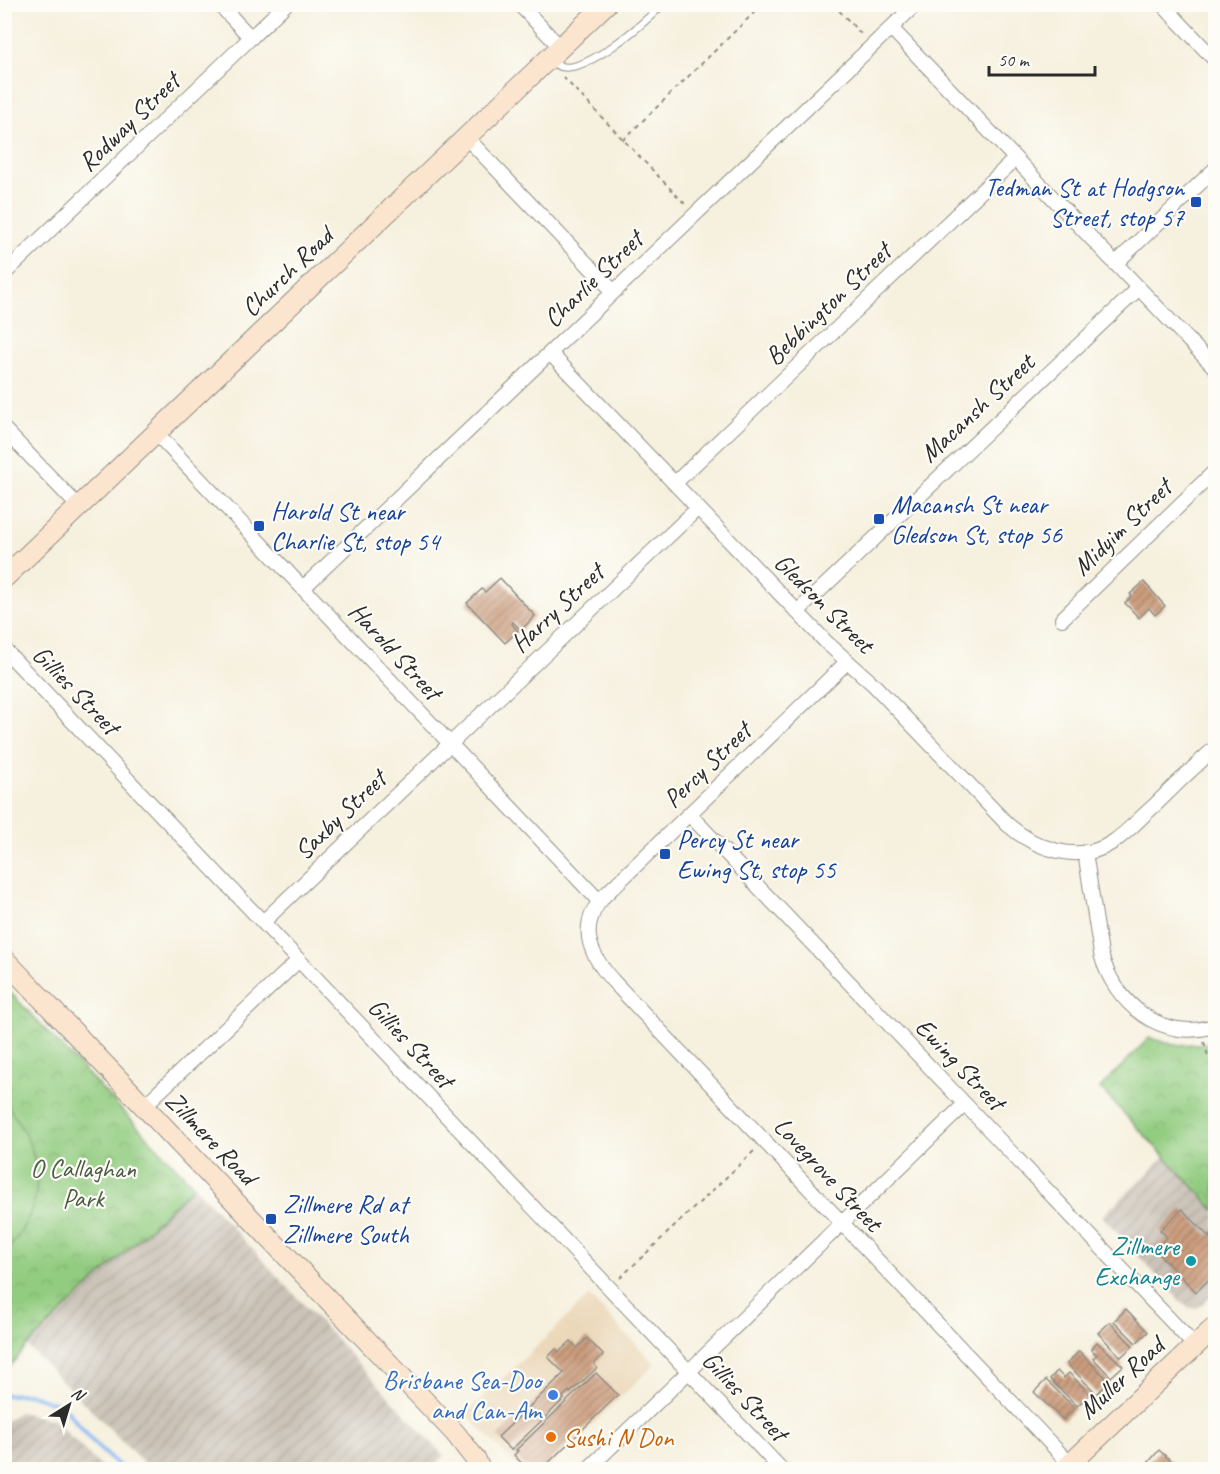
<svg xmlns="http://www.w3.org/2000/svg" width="1220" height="1474" font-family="Caveat,sans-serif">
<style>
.built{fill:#ebd8ba}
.industrial{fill:url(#industrial-furrows)}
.park{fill:url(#park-crowns);stroke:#5e7c56;stroke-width:1.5}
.pitch{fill:#92cc80;stroke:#5e7c56;stroke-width:1.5}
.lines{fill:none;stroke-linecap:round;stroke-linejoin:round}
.stream{stroke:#87b7f2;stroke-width:4.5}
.building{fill:url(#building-hatch)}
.lane-casing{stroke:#908e84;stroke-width:9}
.street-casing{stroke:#908e84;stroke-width:16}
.secondary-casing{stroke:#908e84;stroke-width:22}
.path{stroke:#908e84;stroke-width:2;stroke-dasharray:4.5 4.5;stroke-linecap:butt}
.lane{stroke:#fff;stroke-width:7}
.street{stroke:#fff;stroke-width:14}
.secondary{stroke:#fbe5cf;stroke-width:20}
.transit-dot{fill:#1a4fb4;stroke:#fdfcf7;stroke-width:2}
.culture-dot{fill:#0f9aa8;stroke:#fdfcf7;stroke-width:2}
.shop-dot{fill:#3f7fe0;stroke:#fdfcf7;stroke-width:2}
.food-dot{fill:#e8710a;stroke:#fdfcf7;stroke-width:2}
.labels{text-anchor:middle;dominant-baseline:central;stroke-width:4.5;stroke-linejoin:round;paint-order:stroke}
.street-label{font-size:26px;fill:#2b2b2b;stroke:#fdfcf7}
.transit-label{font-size:26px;fill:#164399;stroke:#fdfcf7;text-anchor:start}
.park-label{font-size:26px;fill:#4a5b44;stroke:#fdfcf7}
.culture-label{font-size:26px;fill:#0d838f;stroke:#fdfcf7;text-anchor:end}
.shop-label{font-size:26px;fill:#366cbe;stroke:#fdfcf7;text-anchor:end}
.food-label{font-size:26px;fill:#c56008;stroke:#fdfcf7;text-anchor:start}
</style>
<defs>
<pattern id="industrial-furrows" width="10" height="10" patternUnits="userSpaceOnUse" patternTransform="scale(1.5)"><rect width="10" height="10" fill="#cbc3b8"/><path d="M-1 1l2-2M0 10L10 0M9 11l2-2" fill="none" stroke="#aea89e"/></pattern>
<pattern id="park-crowns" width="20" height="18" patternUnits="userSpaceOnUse" patternTransform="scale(1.5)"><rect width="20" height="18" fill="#92cc80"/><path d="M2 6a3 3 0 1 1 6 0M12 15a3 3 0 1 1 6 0" fill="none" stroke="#7eaf6f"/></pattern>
<pattern id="building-hatch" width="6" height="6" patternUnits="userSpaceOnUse" patternTransform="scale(1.5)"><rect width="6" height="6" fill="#cc9d7e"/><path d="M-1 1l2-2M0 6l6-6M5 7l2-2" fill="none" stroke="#a68067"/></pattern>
</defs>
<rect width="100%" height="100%" fill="#fdfcf7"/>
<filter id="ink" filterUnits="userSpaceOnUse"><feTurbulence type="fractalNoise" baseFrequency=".0167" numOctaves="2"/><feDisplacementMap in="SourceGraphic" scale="12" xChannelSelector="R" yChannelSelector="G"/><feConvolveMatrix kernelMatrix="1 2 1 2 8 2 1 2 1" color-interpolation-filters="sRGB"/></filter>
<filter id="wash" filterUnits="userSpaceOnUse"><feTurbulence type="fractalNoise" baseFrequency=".008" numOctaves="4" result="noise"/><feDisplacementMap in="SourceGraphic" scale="24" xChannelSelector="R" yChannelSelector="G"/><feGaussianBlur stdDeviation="1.35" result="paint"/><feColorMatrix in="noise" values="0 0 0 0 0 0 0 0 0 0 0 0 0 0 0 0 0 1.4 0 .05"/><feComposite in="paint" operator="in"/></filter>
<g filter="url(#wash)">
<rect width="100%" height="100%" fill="#f6f0de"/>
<path class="built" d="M589 1296 655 1364 546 1469H520L466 1414Z"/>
<path class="industrial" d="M1165 1157 1215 1210V1292L1202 1305 1196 1308H1189L1182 1303 1102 1216Z
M194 1186 444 1456 430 1470 150 1469 27 1346Z
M19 1412 54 1420 103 1469H5V1422Z"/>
<path class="park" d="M5 987 194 1186 27 1346 5 1372Z
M1149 1038 1175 1045 1213 1043 1215 1047V1210L1100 1088Z"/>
<path class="pitch" d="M4 1100C13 1114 24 1129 30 1145 46 1187 32 1221 5 1253Z"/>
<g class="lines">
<path class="stream" d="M4 1395 29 1394 63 1406 95 1444 123 1470"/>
</g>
<g id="blocks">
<path class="building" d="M500 578 535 616 521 630 513 622 512 624 518 631 505 643 467 603 482 589 485 592Z
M1144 582 1165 606 1155 615 1149 608 1139 618 1125 603 1132 596 1130 594Z
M1182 1209 1209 1237 1216 1230V1273L1196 1292 1154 1249 1167 1237 1160 1230Z
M1126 1309 1148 1332 1136 1343 1114 1321Z
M1110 1322 1133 1346 1121 1357 1098 1333Z
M587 1338 603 1355 594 1364 597 1368 570 1393 569 1391 563 1397 564 1399 511 1450 498 1437 564 1373 548 1357 556 1349 559 1352 571 1341 577 1348Z
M1097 1342 1123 1366 1111 1377 1093 1358 1097 1355 1091 1349Z
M1079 1351 1109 1381 1097 1394 1067 1364Z
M1057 1371 1064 1378 1069 1373 1090 1394 1077 1406 1050 1379Z
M596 1373 618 1395 541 1470H528L514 1455 518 1451 516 1450Z
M1046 1380 1075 1408 1063 1420 1034 1392Z
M1159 1450 1181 1470H1142Z"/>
</g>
</g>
<g filter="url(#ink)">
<use href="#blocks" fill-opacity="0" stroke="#908e84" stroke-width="1.5"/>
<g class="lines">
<g class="lane-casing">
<path id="lane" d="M551 58C553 61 555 63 557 65 582 79 646 21 663 4"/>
</g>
<g class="street-casing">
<path id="street" d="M219 4 251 38
M519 4 561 48
M1162 4 1216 61
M891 28 1216 369
M467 138 614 292
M1115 264 1216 168
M4 274 286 4
M550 353 827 643 873 684 1007 824C1035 849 1079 865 1113 842 1128 832 1141 817 1155 805 1175 785 1195 766 1216 747
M4 429 79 507
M156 433 600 902
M675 483 1015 159
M303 588 916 4
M797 612 1138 289
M1062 619 1216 470
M4 649 782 1470
M847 662 604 896C577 926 589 954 613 981L1070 1464
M690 815 1195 1346
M1085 852 1101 954C1114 1003 1163 1044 1216 1025
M263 922 698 508
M144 1106 299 960
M587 1470 965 1104"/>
</g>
<g class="secondary-casing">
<path id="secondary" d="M4 578 606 4
M4 959 455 1433 476 1460 480 1470
M1064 1470 1216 1326"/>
</g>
<path class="path" d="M833 4 862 35
M563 77 686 205
M623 140 763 4
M1204 1042 1208 1056 1216 1066
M620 1278 755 1150"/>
<use href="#lane" class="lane"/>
<use href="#street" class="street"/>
<use href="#secondary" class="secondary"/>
</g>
</g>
<g class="transit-dot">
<rect x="1190" y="196" width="12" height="12" rx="3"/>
<rect x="873" y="513" width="12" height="12" rx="3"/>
<rect x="253" y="520" width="12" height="12" rx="3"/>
<rect x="659" y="848" width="12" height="12" rx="3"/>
<rect x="265" y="1213" width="12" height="12" rx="3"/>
</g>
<circle class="culture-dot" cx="1191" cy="1261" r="6"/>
<circle class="shop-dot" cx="553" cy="1395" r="6"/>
<circle class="food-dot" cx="551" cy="1437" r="6"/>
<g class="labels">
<g class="street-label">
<text transform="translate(129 122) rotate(-44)">Rodway Street</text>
<text transform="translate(287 272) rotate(-44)">Church Road</text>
<text transform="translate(593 279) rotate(-44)">Charlie Street</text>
<text transform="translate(828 304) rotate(-44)">Bebbington Street</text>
<text transform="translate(977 408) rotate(-43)">Macansh Street</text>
<text transform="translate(1122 527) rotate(-44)">Midyim Street</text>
<text transform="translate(824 603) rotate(45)">Gledson Street</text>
<text transform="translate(557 608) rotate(-43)">Harry Street</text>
<text transform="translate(395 651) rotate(47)">Harold Street</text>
<text transform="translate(76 690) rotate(46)">Gillies Street</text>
<text transform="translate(707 765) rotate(-44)">Percy Street</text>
<text transform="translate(340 815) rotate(-44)">Saxby Street</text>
<text transform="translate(411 1043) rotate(47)">Gillies Street</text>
<text transform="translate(960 1064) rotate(46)">Ewing Street</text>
<text transform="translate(211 1138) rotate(46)">Zillmere Road</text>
<text transform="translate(828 1174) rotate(47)">Lovegrove Street</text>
<text transform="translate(1121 1378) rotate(-43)">Muller Road</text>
<text transform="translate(745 1396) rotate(47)">Gillies Street</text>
</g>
<g class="transit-label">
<text x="1184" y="187" text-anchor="end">Tedman St at Hodgson<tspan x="1184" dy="30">Street, stop 57</tspan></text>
<text x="891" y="504">Macansh St near<tspan x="891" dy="30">Gledson St, stop 56</tspan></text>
<text x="271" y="511">Harold St near<tspan x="271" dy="30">Charlie St, stop 54</tspan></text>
<text x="677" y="839">Percy St near<tspan x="677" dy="30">Ewing St, stop 55</tspan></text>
<text x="283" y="1204">Zillmere Rd at<tspan x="283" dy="30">Zillmere South</tspan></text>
</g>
<g class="park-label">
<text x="83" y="1168">O Callaghan<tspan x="83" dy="30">Park</tspan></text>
</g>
<g class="culture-label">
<text x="1179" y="1246">Zillmere<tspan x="1179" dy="30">Exchange</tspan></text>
</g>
<g class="shop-label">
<text x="541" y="1380">Brisbane Sea-Doo<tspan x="541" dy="30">and Can-Am</tspan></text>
</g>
<g class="food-label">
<text x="563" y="1437">Sushi N Don</text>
</g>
</g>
<rect width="1220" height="1474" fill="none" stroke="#fdfcf7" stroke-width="24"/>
<g transform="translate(69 1405) rotate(37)" stroke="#fdfcf7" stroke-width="4.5" paint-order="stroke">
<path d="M0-4.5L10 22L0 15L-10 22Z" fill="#2b2b2b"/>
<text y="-9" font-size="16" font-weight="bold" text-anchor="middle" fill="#2b2b2b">N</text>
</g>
<path d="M989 66v9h106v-9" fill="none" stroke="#2b2b2b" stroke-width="3"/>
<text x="998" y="66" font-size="18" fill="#2b2b2b" stroke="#fdfcf7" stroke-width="4.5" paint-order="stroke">50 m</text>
</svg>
